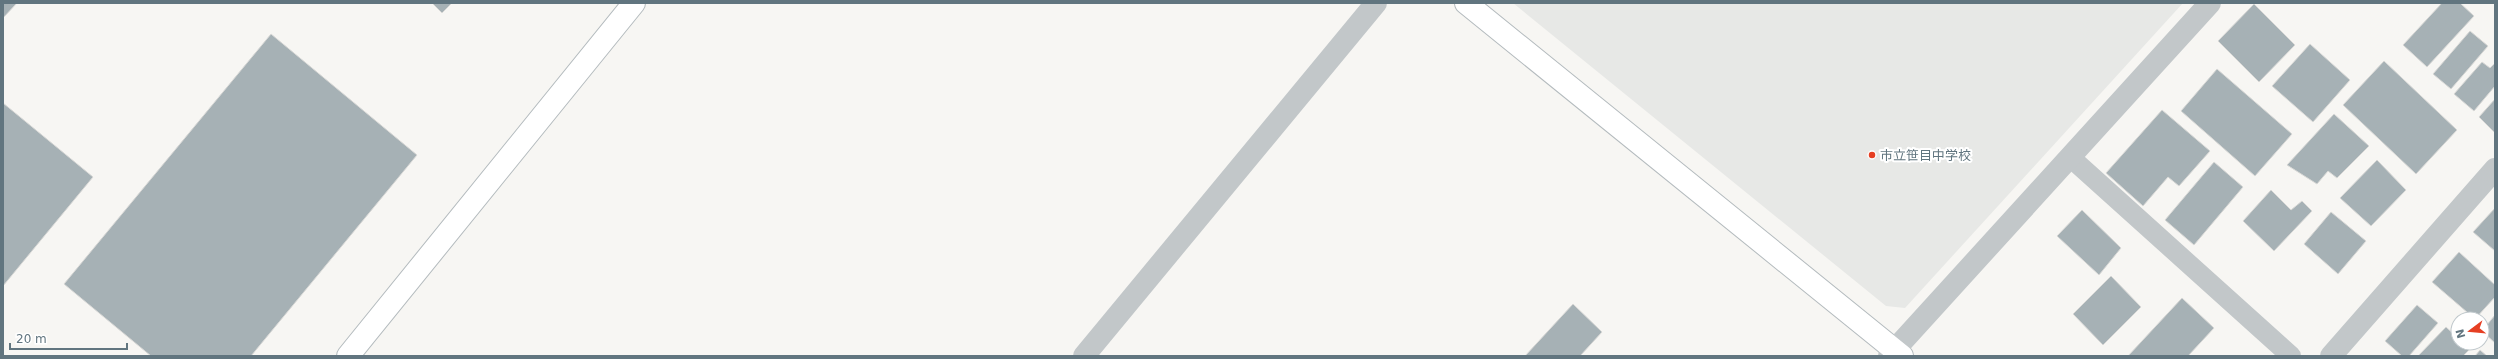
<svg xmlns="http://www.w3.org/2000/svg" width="2498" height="359" font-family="'DejaVu Sans','Noto Sans JP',sans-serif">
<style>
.built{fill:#e7e8e6}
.building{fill:#a6b1b5;stroke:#d8d8d6}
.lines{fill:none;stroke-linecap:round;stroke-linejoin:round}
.secondary-casing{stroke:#b4bbbe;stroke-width:24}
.lane{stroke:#c2c7c9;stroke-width:20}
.street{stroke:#c2c7c9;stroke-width:22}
.secondary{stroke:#fff;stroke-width:22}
.poi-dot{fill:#e63f23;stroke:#fff;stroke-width:1.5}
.labels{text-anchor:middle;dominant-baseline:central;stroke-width:4;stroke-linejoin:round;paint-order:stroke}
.poi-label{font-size:13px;fill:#61757f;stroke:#fff;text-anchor:start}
</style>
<rect width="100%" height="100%" fill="#f7f6f3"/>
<path class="built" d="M1513 3H2183L1905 308 1886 306Z"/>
<path class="building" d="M3 3H17L3 18Z
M432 3H452L442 13Z
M2442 3H2460L2474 16 2427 67 2403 45Z
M2254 4 2295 45 2259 82 2218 41Z
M2470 31 2488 46 2451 89 2433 74Z
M271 34 417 155 251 356H151L64 284Z
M2310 44 2350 80 2313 122 2272 86Z
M2384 61 2457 130 2416 174 2343 105Z
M2482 62 2490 68 2495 63V86L2474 111 2454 94Z
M2217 69 2292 134 2255 176 2181 111Z
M2495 99V133L2479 117Z
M3 103 93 177 3 286Z
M2162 110 2210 151 2179 186 2168 177 2143 206 2106 173Z
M2334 114 2369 146 2337 178 2328 171 2317 184 2287 165Z
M2377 160 2406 190 2371 226 2340 198Z
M2214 162 2243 187 2194 245 2165 220Z
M2271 190 2291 210 2302 201 2312 211 2274 251 2243 221Z
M2495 208V251L2473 232Z
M2082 210 2121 248 2099 275 2057 236Z
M2331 212 2366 241 2338 274 2304 244Z
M2459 252 2495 285V297L2475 319 2432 282Z
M2111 276 2141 307 2103 345 2073 314Z
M2182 298 2214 328 2188 356H2128Z
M1573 304 1602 332 1580 356H1525Z
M2417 305 2438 323 2409 356H2402L2385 341Z
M2495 315V343L2482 331Z
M2446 327 2458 338V343H2463L2469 350 2463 356H2418Z
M2480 350 2487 356H2475Z"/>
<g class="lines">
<g class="secondary-casing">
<path id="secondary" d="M1466 3 1902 356
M348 356 634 3"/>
</g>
<path class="lane" d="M2070 157 2291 356"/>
<path class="street" d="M1084 356 1376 3
M1889 356 2210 3
M2331 356 2495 169"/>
<use href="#secondary" class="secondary"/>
</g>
<circle class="poi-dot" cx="1872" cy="155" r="4"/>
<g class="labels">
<g class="poi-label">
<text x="1880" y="155">市立笹目中学校</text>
</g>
</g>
<rect width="2498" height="359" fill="none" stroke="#61757f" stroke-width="8"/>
<g transform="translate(2470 331) rotate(254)"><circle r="19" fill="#ffffff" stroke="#c0c8cc"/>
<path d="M0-3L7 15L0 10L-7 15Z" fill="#e63f23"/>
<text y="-6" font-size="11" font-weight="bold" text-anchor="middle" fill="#61757f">N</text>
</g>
<path d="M10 343v6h117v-6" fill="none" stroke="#61757f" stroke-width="2"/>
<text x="16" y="343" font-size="12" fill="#61757f" stroke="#ffffff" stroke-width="3" paint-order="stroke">20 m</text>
</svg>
